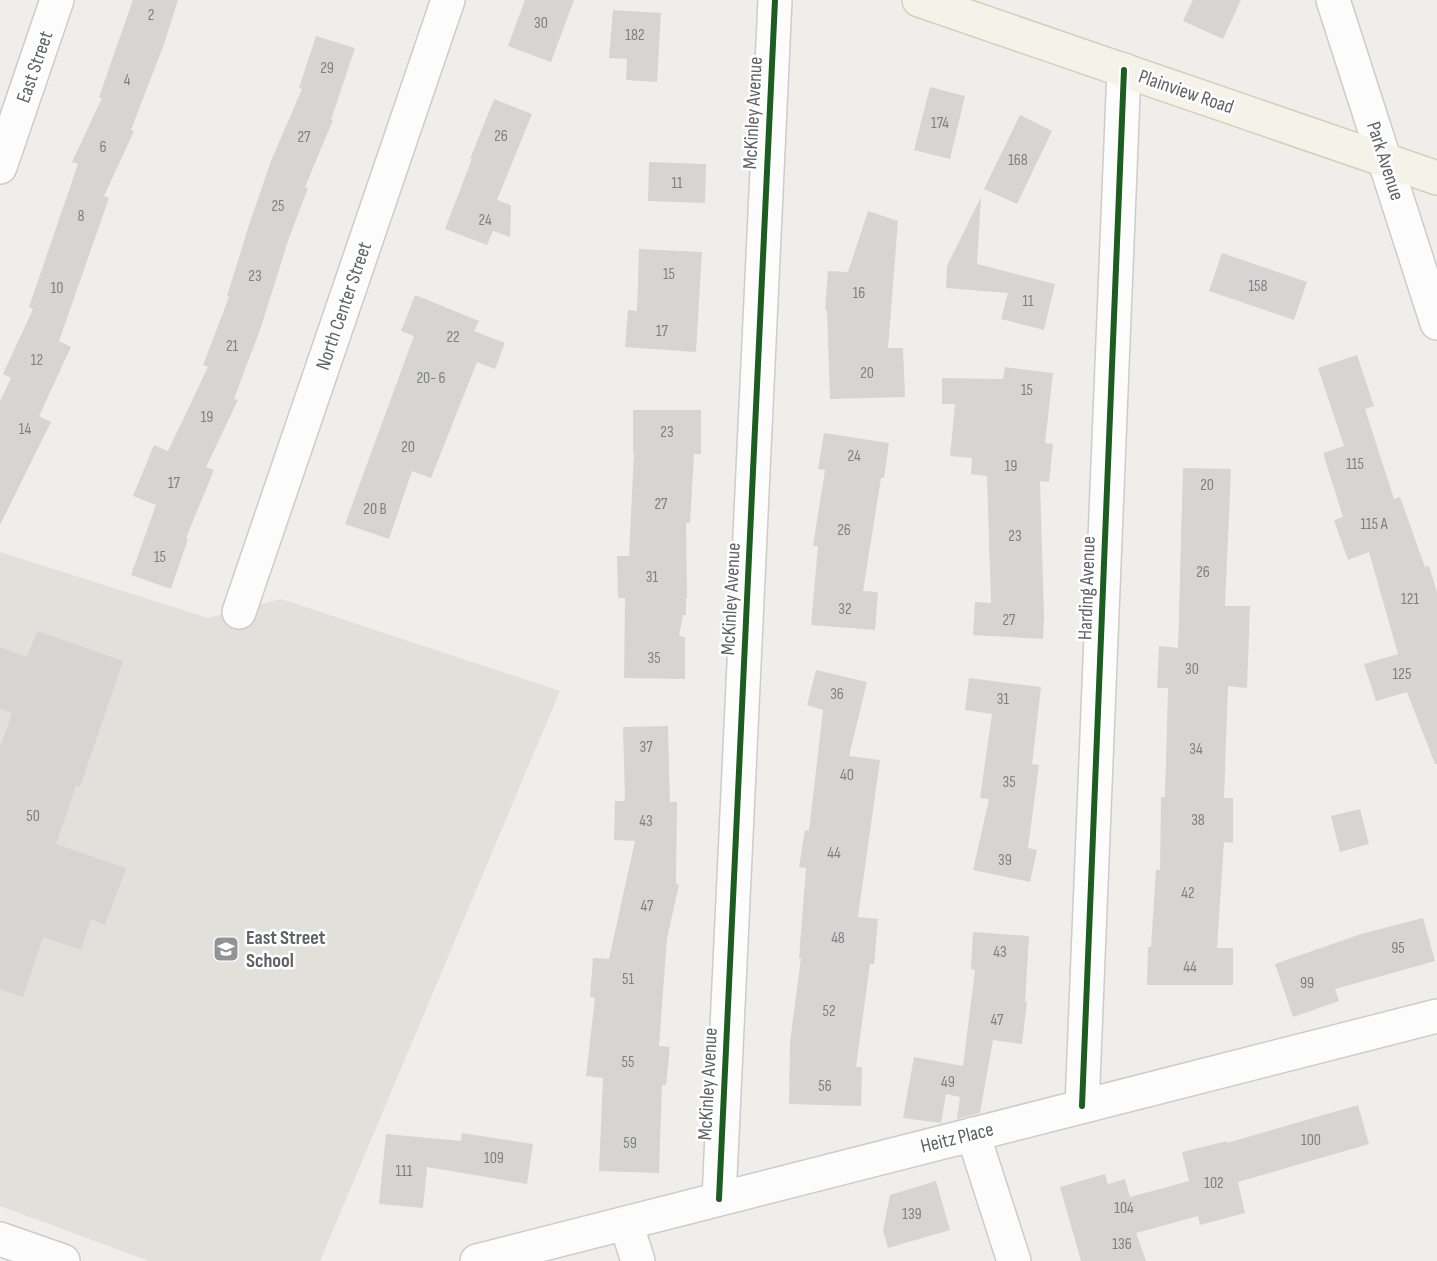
<svg xmlns="http://www.w3.org/2000/svg" width="1437" height="1261" font-family="'Sofia Sans Condensed',sans-serif">
<style>
.education{fill:#e2e0da}
.building{fill:#d6d5d3}
.lines{fill:none;stroke-linecap:round;stroke-linejoin:round}
.minor-casing{stroke:#cbcccc;stroke-width:36}
.major-casing{stroke:#d7ceb8;stroke-width:36}
.minor{stroke:#fdfcfc;stroke-width:33}
.major{stroke:#f4f2e9;stroke-width:33}
.cycleway-casing{stroke:#fff;stroke-width:10}
.cycleway{stroke:#1b5e20;stroke-width:6}
.labels{text-anchor:middle;dominant-baseline:central;stroke-width:5;stroke-linejoin:round;paint-order:stroke}
.number-label{font-size:16px;fill:#7e8184}
.street-label{font-size:20px;fill:#5f6368;stroke:#fff}
.poi-label{font-size:20px;font-weight:bold;fill:#5f6368;stroke:#fff;text-anchor:start}
</style>
<rect width="100%" height="100%" fill="#efeeea"/>
<path class="education" d="M0 552 208 618 281 599 560 691 320 1261H149L0 1206Z"/>
<path class="building" d="M133 0H178L164 44 131 130 134 131 104 196 109 198 59 341 71 347 39 416 51 422 0 525V401L11 378 3 374 33 309 29 307 78 164 72 162 102 98 99 97Z
M525 0H574L551 62 508 46Z
M1193 0H1241L1223 39 1183 21Z
M613 10 661 13 657 82 626 80 627 59 609 58Z
M316 36 355 48 331 120H333L305 187 308 188 289 238 261 327 234 399 238 400 206 467 214 470 186 538 188 539 171 589 131 575 156 505 133 496 154 445 168 451 208 367 203 365 229 297 227 296 249 225 271 161 302 89 299 88Z
M930 87 965 96 950 159 914 150Z
M494 99 532 114 497 200 511 205 510 237 493 231 487 245 445 229 472 159H470Z
M1020 115 1052 131 1017 204 984 189Z
M649 162 706 164 705 203 648 201Z
M981 197 977 264 1055 284 1044 330 1001 319 1008 293 946 288 947 266Z
M868 211 898 221 888 348H903L905 397 830 399 827 310H825L828 271 848 272Z
M639 249 702 252 696 352 625 347 628 310 637 311Z
M1222 253 1307 282 1294 320 1209 291Z
M415 295 479 321 474 331 505 343 495 369 477 362 431 478 412 471 389 539 345 524 414 336 401 331Z
M1357 355 1374 406 1365 409 1394 499 1400 497 1425 567 1429 566 1437 592V764H1435L1407 692 1376 701 1364 664 1398 654 1369 552 1348 560 1334 520 1343 517 1323 453 1344 446 1318 368Z
M1005 367 1053 373 1045 443 1053 444 1049 482 1040 481 1044 617 1043 639 973 635 975 602 991 603 987 476 971 474 972 458 950 456 955 404H942V378L1003 379Z
M633 410H701V454H694L690 523H686L687 598H686V615H683L679 636 685 637V679L624 678 625 598H618L617 556H629L634 453H633Z
M824 433 889 443 884 478H881L863 591 878 592 875 630 811 625 818 546H813L825 470 818 469Z
M1183 468 1231 469 1225 606H1250L1247 688 1228 686 1224 798H1233V843L1224 842 1217 948H1233V985H1147L1148 947H1151L1156 870H1160L1161 797H1165L1168 688H1157L1159 646 1178 648Z
M37 631 123 661 80 787 76 786 56 844 126 868 105 925 91 919 81 950 43 937 23 997 0 989V747L12 713 0 709V647L27 657Z
M816 670 867 682 849 756 880 760 858 917 878 919 874 964H870L856 1067H862L861 1106 789 1104 790 1042 801 958H799L806 868 799 867 805 830 809 831 823 710 807 705Z
M969 678 1041 687 1032 764 1039 765 1028 848 1037 850 1030 882 973 870 989 799 980 798 992 714 965 710Z
M668 726 670 802H677L676 884 679 885 667 938 659 1046 670 1047 666 1085H662L659 1173 599 1171 603 1078 586 1076 595 998 590 997 593 958 609 959 635 841 614 840 615 801H625L623 727Z
M1360 809 1369 844 1340 852 1331 816Z
M1423 918 1435 961 1335 989 1339 1001 1293 1017 1275 964 1361 934Z
M973 932 1029 936 1025 1002H1027L1022 1044 993 1040 980 1113 957 1119 960 1097 946 1094 941 1123 903 1118 914 1057 963 1066 975 970 971 969Z
M1358 1105 1369 1144 1238 1182 1245 1213 1200 1225 1198 1216 1136 1233 1146 1261H1081L1060 1187 1105 1174 1108 1184 1125 1179 1130 1197 1189 1181 1182 1152 1227 1141V1143Z
M462 1133 533 1144 527 1184 427 1167 423 1208 379 1204 386 1134 461 1141Z
M936 1181 950 1230 888 1248 883 1231 890 1195Z"/>
<g class="lines">
<g class="minor-casing">
<path id="minor" d="M1333 0 1437 323
M0 167 57 0
M239 612 448 0
M1082 1106 1124 70
M973 1134 1014 1261
M719 1199 775 0
M626 1223 638 1261
M0 1239 63 1261
M477 1261 1437 1016"/>
</g>
<g class="major-casing">
<path id="major" d="M919 0 1437 178"/>
</g>
<use href="#minor" class="minor"/>
<use href="#major" class="major"/>
<g class="cycleway-casing">
<path id="cycleway" d="M1082 1106 1124 70
M719 1199 775 0"/>
</g>
<use href="#cycleway" class="cycleway"/>
</g>
<defs>
<g id="school-square" transform="scale(1.35)"><rect x="-9" y="-9" width="18" height="18" rx="4" fill="#919496" stroke="#fff"/><path d="M0-5L7-2L0 1L-7-2ZM-4 1L0 2.5L4 1V4Q0 6-4 4Z" fill="#fff"/></g>
</defs>
<g fill-rule="evenodd">
<use href="#school-square" x="226" y="949"/>
</g>
<g class="labels">
<g class="number-label">
<text x="151" y="15">2</text>
<text x="541" y="23">30</text>
<text x="635" y="35">182</text>
<text x="327" y="68">29</text>
<text x="127" y="80">4</text>
<text x="940" y="123">174</text>
<text x="501" y="136">26</text>
<text x="304" y="137">27</text>
<text x="103" y="147">6</text>
<text x="1018" y="160">168</text>
<text x="677" y="183">11</text>
<text x="278" y="206">25</text>
<text x="81" y="216">8</text>
<text x="485" y="220">24</text>
<text x="669" y="274">15</text>
<text x="255" y="276">23</text>
<text x="1258" y="286">158</text>
<text x="57" y="288">10</text>
<text x="859" y="293">16</text>
<text x="1028" y="301">11</text>
<text x="662" y="331">17</text>
<text x="453" y="337">22</text>
<text x="232" y="346">21</text>
<text x="37" y="360">12</text>
<text x="867" y="373">20</text>
<text x="431" y="378">20- 6</text>
<text x="1027" y="390">15</text>
<text x="207" y="417">19</text>
<text x="25" y="429">14</text>
<text x="667" y="432">23</text>
<text x="408" y="447">20</text>
<text x="854" y="456">24</text>
<text x="1355" y="464">115</text>
<text x="1011" y="466">19</text>
<text x="174" y="483">17</text>
<text x="1207" y="485">20</text>
<text x="661" y="504">27</text>
<text x="375" y="509">20 B</text>
<text x="1374" y="524">115 A</text>
<text x="844" y="530">26</text>
<text x="1015" y="536">23</text>
<text x="160" y="557">15</text>
<text x="1203" y="572">26</text>
<text x="652" y="577">31</text>
<text x="1410" y="599">121</text>
<text x="845" y="609">32</text>
<text x="1009" y="620">27</text>
<text x="654" y="658">35</text>
<text x="1192" y="669">30</text>
<text x="1402" y="674">125</text>
<text x="837" y="694">36</text>
<text x="1003" y="699">31</text>
<text x="646" y="747">37</text>
<text x="1196" y="749">34</text>
<text x="847" y="775">40</text>
<text x="1009" y="782">35</text>
<text x="33" y="816">50</text>
<text x="1198" y="820">38</text>
<text x="646" y="821">43</text>
<text x="834" y="853">44</text>
<text x="1005" y="860">39</text>
<text x="1188" y="893">42</text>
<text x="647" y="906">47</text>
<text x="838" y="938">48</text>
<text x="1398" y="948">95</text>
<text x="1000" y="952">43</text>
<text x="1190" y="967">44</text>
<text x="628" y="979">51</text>
<text x="1307" y="983">99</text>
<text x="829" y="1011">52</text>
<text x="997" y="1020">47</text>
<text x="628" y="1062">55</text>
<text x="948" y="1082">49</text>
<text x="825" y="1086">56</text>
<text x="1311" y="1140">100</text>
<text x="630" y="1143">59</text>
<text x="494" y="1158">109</text>
<text x="404" y="1171">111</text>
<text x="1214" y="1183">102</text>
<text x="1124" y="1208">104</text>
<text x="912" y="1214">139</text>
<text x="1122" y="1244">136</text>
</g>
<g class="street-label">
<text transform="translate(35 67) rotate(-71)">East Street</text>
<text transform="translate(1186 92) rotate(19)">Plainview Road</text>
<text transform="translate(753 113) rotate(-87)">McKinley Avenue</text>
<text transform="translate(1385 161) rotate(72)">Park Avenue</text>
<text transform="translate(344 306) rotate(-71)">North Center Street</text>
<text transform="translate(1087 588) rotate(-88)">Harding Avenue</text>
<text transform="translate(731 599) rotate(-87)">McKinley Avenue</text>
<text transform="translate(708 1084) rotate(-87)">McKinley Avenue</text>
<text transform="translate(957 1138) rotate(-14)">Heitz Place</text>
</g>
<g class="poi-label">
<text x="246" y="938">East Street<tspan x="246" dy="23">School</tspan></text>
</g>
</g>
</svg>
